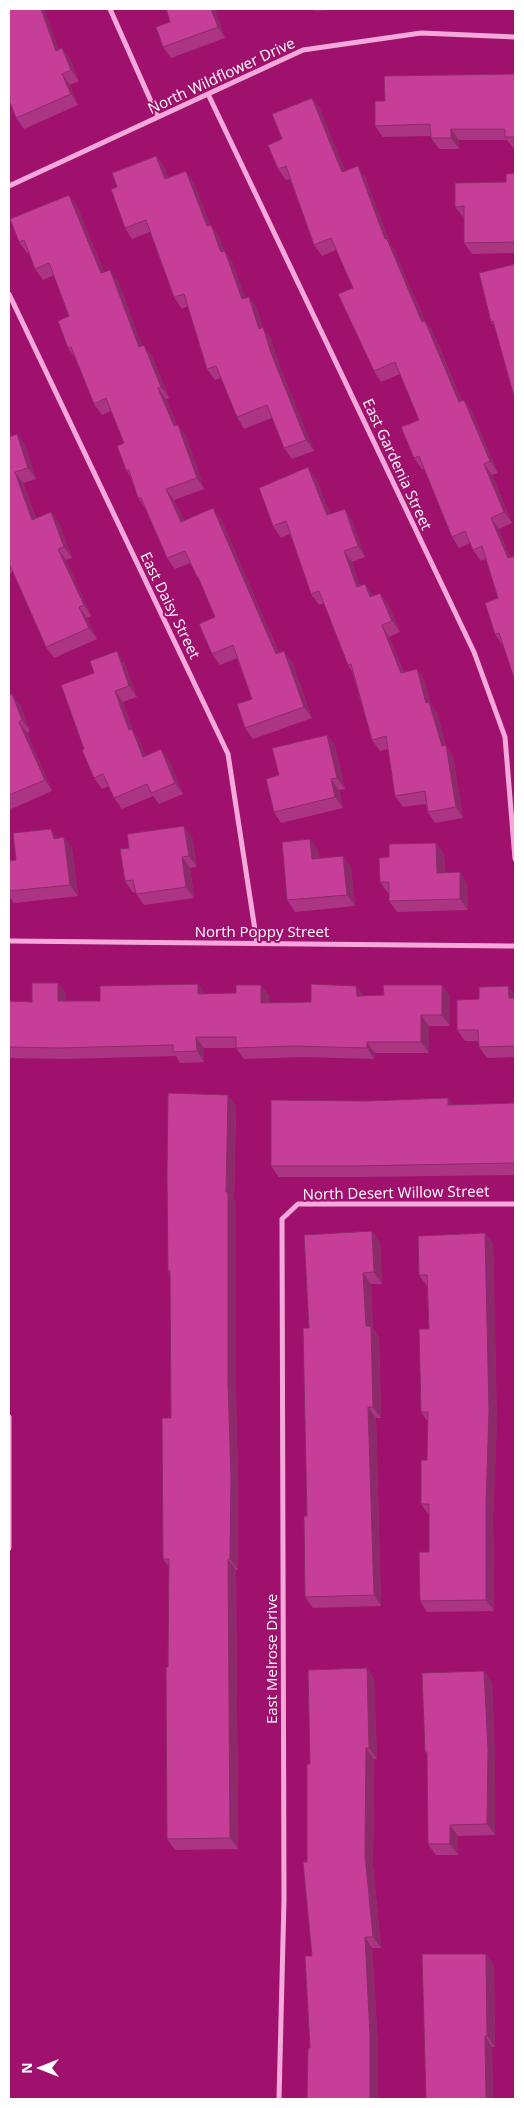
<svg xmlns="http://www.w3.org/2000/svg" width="524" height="2108" font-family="'Open Sans',sans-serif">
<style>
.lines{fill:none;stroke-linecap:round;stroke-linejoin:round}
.minor{stroke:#f5a9db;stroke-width:5}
.wall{fill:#ab3583}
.shaded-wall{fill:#8b2b6a}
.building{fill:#c73e98;stroke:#8b2b6a}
.labels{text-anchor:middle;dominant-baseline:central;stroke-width:4;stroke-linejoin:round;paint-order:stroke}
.street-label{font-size:15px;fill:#fff;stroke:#9f116d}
</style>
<rect width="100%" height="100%" fill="#9f116d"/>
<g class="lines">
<path class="minor" d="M110 9 158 117
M208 94 474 652 505 737 515 859
M9 186 303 50 421 33 515 37
M9 294 228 754 257 943
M9 941 515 946
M9 1417V1548
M279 2099 284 1900 282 1219 298 1204H515"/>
</g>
<path class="wall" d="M215 9 225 38 171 58 163 47Z
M314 9H335L316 11Z
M62 48 70 59 79 81 70 85 78 105 24 129 16 118 59 49Z
M515 74V148H513L507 140H459V149H439L431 138V136L383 137 375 126 385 101Z
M312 98 320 109 345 171 365 177 390 243 394 250 425 321 433 332 462 401 464 400 472 412 498 473 492 475 512 523 499 529 503 646 495 634 498 598 486 559 481 561 473 550 470 543 459 548 452 537 424 469H422L414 458 419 420 400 374 381 382 374 371 353 288 336 250 322 256 314 245 290 179 286 180 278 169 282 139Z
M156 156 164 167 168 178 194 183 210 225 219 236 224 251 232 262 245 298 249 297 257 308 263 328 271 339 279 364 314 451 292 459 284 448 272 418 244 429 237 417 221 378 215 380 207 369 188 306 182 309 174 297 150 232 132 239 125 228 117 187Z
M515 173V253L472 254 464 243V218L455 207 506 182Z
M69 195 77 206 104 272 118 281 142 346 152 356 169 398 166 399 177 425 186 436 204 489 174 500 184 521 221 519 279 653 292 662 312 718 253 739 245 728 252 699 237 658 220 665 212 654 215 617 201 583 197 577 190 563 175 569 167 558 145 508 138 498 131 478 126 470 124 443 111 411 102 415 94 404 76 359 68 348 69 316 54 275 43 280 35 269 29 252 27 253 19 242Z
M515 264 496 329 491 322Z
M9 437 25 445 36 479 23 483 36 518 51 512 59 523 72 558 66 560 91 616 87 618 97 639 54 658 46 647 13 572 9 573Z
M316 478 330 514 352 520 365 557 352 562 360 586 373 596 388 604 400 632 389 637 404 673 417 669 424 680 431 705 437 713 446 747 453 757 463 818 435 823 428 812 426 804 403 807 395 796 388 749 380 751 372 740 352 671 348 665 324 603 319 605 311 594 290 534 281 538 273 526Z
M124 662 137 697 123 702 133 732 139 740 146 756 169 760 183 794 159 804 153 796 122 809 114 798 109 786 102 789 94 778 84 749Z
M9 695 20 705 30 731 27 733 52 791 9 810Z
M327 735 335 746 345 789 339 790 343 808 281 823 274 812Z
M51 829 57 838 72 848 78 896 14 903 9 896V861L16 860Z
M192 837 197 867 190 868 194 898 144 905 136 894 135 892 133 893 125 881Z
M436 843 444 854 445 873 460 872 467 884 468 910 397 912 389 901V893H388L380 882 389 857Z
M318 850 319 859 351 867 355 906 295 912 287 900Z
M58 983 66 994V1001H100L198 984 205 994 236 993 261 985 269 996V1003L311 1002 356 986 363 996H450V1026H429V1053H375L374 1059 302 1057 244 1059 236 1048H204V1062L180 1063 176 1056 65 1059 9 1058V1001L32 1002Z
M508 986 515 996V1057L487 1058 479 1047V1041H465L457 1030 479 999Z
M515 1103V1175L361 1177H279L271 1166 452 1105Z
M236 1106 234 1200 236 1203V1394L238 1487V1570H236L238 1849 175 1850 167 1839 169 1567 163 1559 171 1418 170 1274 168 1271Z
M485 1233 493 1244 497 1422 493 1516 494 1611 427 1612 420 1601 429 1552V1515L421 1504 427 1460 428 1422 421 1412 429 1329 427 1286 419 1275Z
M380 1242 382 1284H371L373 1329 379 1337 381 1418H376L381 1606 313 1608 305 1597 307 1516 309 1328Z
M367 1668 374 1679 377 1759H374L373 1866 381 1948H372L378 2047 310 2048 312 1956 307 1862 310 1764Z
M492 1682 495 1760V1835L458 1836V1855H436L428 1844 427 1755 425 1752Z
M494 1965 495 2047H492L493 2099H426Z"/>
<path class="shaded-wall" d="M41 9H44L64 62 56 51Z
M211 9H215L225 38 218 27Z
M62 48 70 59 79 81 71 70Z
M62 74 70 85 78 105 71 94Z
M312 98 320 109 350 183 342 172Z
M451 129 459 140V149L451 138Z
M156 156 164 167 172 191 165 179Z
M358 166 365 177 390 243 394 250 430 333 422 322 385 239Z
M186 171 194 183 215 238 207 226Z
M69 195 77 206 109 284 101 273Z
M211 225 219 236 228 263 221 252Z
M225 251 232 262 250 310 242 299Z
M110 270 118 281 147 358 139 347Z
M249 297 257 308 263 328 271 339 279 364 314 451 306 440 259 329Z
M425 321 433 332 467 414 459 402Z
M144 345 152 356 169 398 161 387Z
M158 388 166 399 182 437 174 426Z
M464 400 472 412 498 473 490 461Z
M178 425 186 436 204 489 197 478Z
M17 434 25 445 36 479 28 468Z
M484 464 492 475 512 523 504 512Z
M308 467 316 478 335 526 327 515Z
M15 472 23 483 40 531 32 520Z
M166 489 174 500 189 533 181 522Z
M213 508 221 519 284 665 276 654Z
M345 509 352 520 365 557 358 546Z
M51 512 59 523 72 558 64 547Z
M491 518 499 529 515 568 508 558Z
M58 549 66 560 91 616 84 605Z
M344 551 352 562 364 598 357 587Z
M365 584 373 595 378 608 370 597Z
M380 593 388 604 400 632 392 621Z
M79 607 87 618 97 639 89 628Z
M382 625 389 637 408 685 401 673Z
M117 651 124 662 137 697 129 686Z
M284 651 292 662 312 718 304 707Z
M417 669 424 680 431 705 437 713 446 747 453 757 463 818 456 807 442 746 426 703Z
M115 691 123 702 133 732 139 740 151 768 143 757 129 730Z
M12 694 20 705 30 731 22 720Z
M19 722 27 733 52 791 45 780Z
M327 735 335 746 345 789 337 778Z
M161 749 169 760 183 794 175 783Z
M331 779 339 790 343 808 335 797Z
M184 826 192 837 197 867 189 856Z
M51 829 58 840 54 839Z
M64 837 72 848 78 896 70 885Z
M310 839 318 850 320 870 312 859Z
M436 843 444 854 445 884 437 873Z
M343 856 351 867 355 906 347 895Z
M182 857 190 868 194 898 186 887Z
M460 872 467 884 468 910 460 899Z
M58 983 66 994V1012L58 1001Z
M198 984 206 995 198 994Z
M261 985 269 996V1014L261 1003Z
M442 985 450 996V1026L442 1015Z
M356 986 364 997 357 996Z
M508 986 515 996V1007L509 998Z
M421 1015 429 1026V1053L421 1042Z
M196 1037 204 1048V1062L197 1051Z
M367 1042 375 1053 374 1059 367 1048Z
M228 1095 236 1106 234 1200 236 1203V1394L238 1487V1570L230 1559 226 1192Z
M448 1098 456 1109 448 1105Z
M372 1231 380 1242 382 1284 374 1272Z
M485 1233 493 1244 497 1422 493 1516 494 1611 486 1600Z
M363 1273 371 1284 373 1329 379 1337 381 1418 373 1407 366 1326Z
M368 1407 376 1418 381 1606 374 1595Z
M228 1559 236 1570 238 1849 230 1838Z
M367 1668 374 1679 377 1759 369 1748Z
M484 1671 492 1682 495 1760V1835L487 1824Z
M366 1748 374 1759 373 1866 381 1948 373 1937 365 1855Z
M450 1825 458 1836V1855L450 1844Z
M365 1937 372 1948 378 2047V2099H370Z
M486 1954 494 1965 495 2047 487 2036Z
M485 2036 492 2047 493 2099H486Z"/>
<path class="building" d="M9 9H41L56 51 62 48 71 70 62 74 71 94 16 118 9 100Z
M166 9H211L218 27 163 47 156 27 170 22Z
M515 74V137H505V129H451V138H431L430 124 375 126V101H385L384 76Z
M312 98 342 172 358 166 385 239H387L422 322 425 321 459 402 464 400 490 461 484 464 504 512 491 518 508 558 515 556V681L499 633 495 634 485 603 498 598 482 546 473 550 465 531 452 537 419 456 414 458 401 427 419 420 395 362 374 371 338 294 353 288 331 238 314 245 286 166 278 169 268 145 282 139 272 114Z
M156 156 165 179 186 171 207 226 211 225 221 252 225 251 242 299 249 297 259 329 263 327 271 353 306 440 284 448 267 405 237 417 216 366 207 369 184 294 174 297 146 220 125 228 111 189 117 187 112 173Z
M515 173V242L464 243V206L455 207V183L506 182V174Z
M69 195 101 273 110 270 139 347 144 345 161 387 158 388 174 426 178 425 197 478 166 489 181 522 213 508 276 654 284 651 304 707 245 728 237 704 252 699 233 645 212 654 199 624 215 617 198 577H197L185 551 167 558 141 498H138L129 470H126L117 446 124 443 106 398 94 404 71 347 68 348 58 321 69 316 49 263 35 269 24 240 19 242 10 219Z
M515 264V400L493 321 491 322 479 273Z
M17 434 28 468 15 472 32 520 51 512 64 547 58 549 84 605 79 607 89 628 46 647 9 563V437Z
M308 467 327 515 345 509 358 546 344 551 357 587 365 584 370 597 380 593 392 621 382 625 401 673 417 669 426 703 429 702 442 746 446 745 456 807 428 812 425 791 395 796 386 736 372 740 351 664 348 665 319 591 311 594 286 521 273 526 259 488Z
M117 651 129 686 115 691 129 730 132 729 143 757 161 749 175 783 151 793 147 784 114 798 103 774 94 778 82 750 84 749 61 685 94 673 90 661Z
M12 694 22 720 19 722 45 780 9 795V695Z
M327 735 337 778 331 779 335 797 274 812 266 779 279 775 272 748Z
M184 826 189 856 182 857 186 887 136 894 133 880 125 881 120 849 129 848 127 834Z
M51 829 54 839 64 837 70 885 9 891V861L16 860 13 833Z
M310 839 312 859 343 856 347 895 287 900 282 842Z
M436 843 437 873 460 872V899L389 901V882H380L379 858 389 857V844Z
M32 983H58V1001H100V986L198 984V994L236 993V985H261V1003L311 1002V984L356 986 357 996 384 995 383 985H442V1015H421V1042H367V1048L294 1046 236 1048V1037H196L197 1051 173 1052V1045L58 1048 9 1047V1001L32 1002Z
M508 986 509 998H515V1046L479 1047 478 1030H457V1000L479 999V987Z
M168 1093 228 1095 226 1192H228V1383L231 1476 230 1559H228L230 1838 167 1839 166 1667H168L169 1559H163L162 1418H171L170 1271H168L167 1174Z
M448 1098V1105L515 1103V1163L353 1166H271V1100L366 1101Z
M372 1231 374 1272 363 1273 366 1326H371L373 1407H368L374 1595 305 1597 304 1516H307L303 1328H309L304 1235Z
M485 1233 489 1410 486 1505V1600L420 1601 419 1552H429V1504H421V1460H427L428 1412H421L419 1329H429L427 1275H419L418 1236Z
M367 1668 369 1748H366L365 1855 373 1937H365L370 2035V2099H307L308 2048H310L305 1956H312L303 1862H307V1764H310L308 1670Z
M484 1671 488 1749 487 1824 450 1825V1844H428L427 1752H425L422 1673Z
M422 1954H486L487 2036H485L486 2099H426Z"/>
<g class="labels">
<g class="street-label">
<text transform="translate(221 75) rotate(-25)">North Wildflower Drive</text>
<text transform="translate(398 464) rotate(65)">East Gardenia Street</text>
<text transform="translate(171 605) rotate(64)">East Daisy Street</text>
<text x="262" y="931">North Poppy Street</text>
<text transform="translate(396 1192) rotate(-1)">North Desert Willow Street</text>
<text transform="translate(271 1659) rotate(-90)">East Melrose Drive</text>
</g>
</g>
<rect width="524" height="2108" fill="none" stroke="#ffffff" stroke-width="20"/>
<g transform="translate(40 2068) rotate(270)" stroke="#9f116d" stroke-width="4" paint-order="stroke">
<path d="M0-4L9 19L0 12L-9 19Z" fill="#ffffff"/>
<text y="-8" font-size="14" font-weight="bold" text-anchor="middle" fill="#ffffff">N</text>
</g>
</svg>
